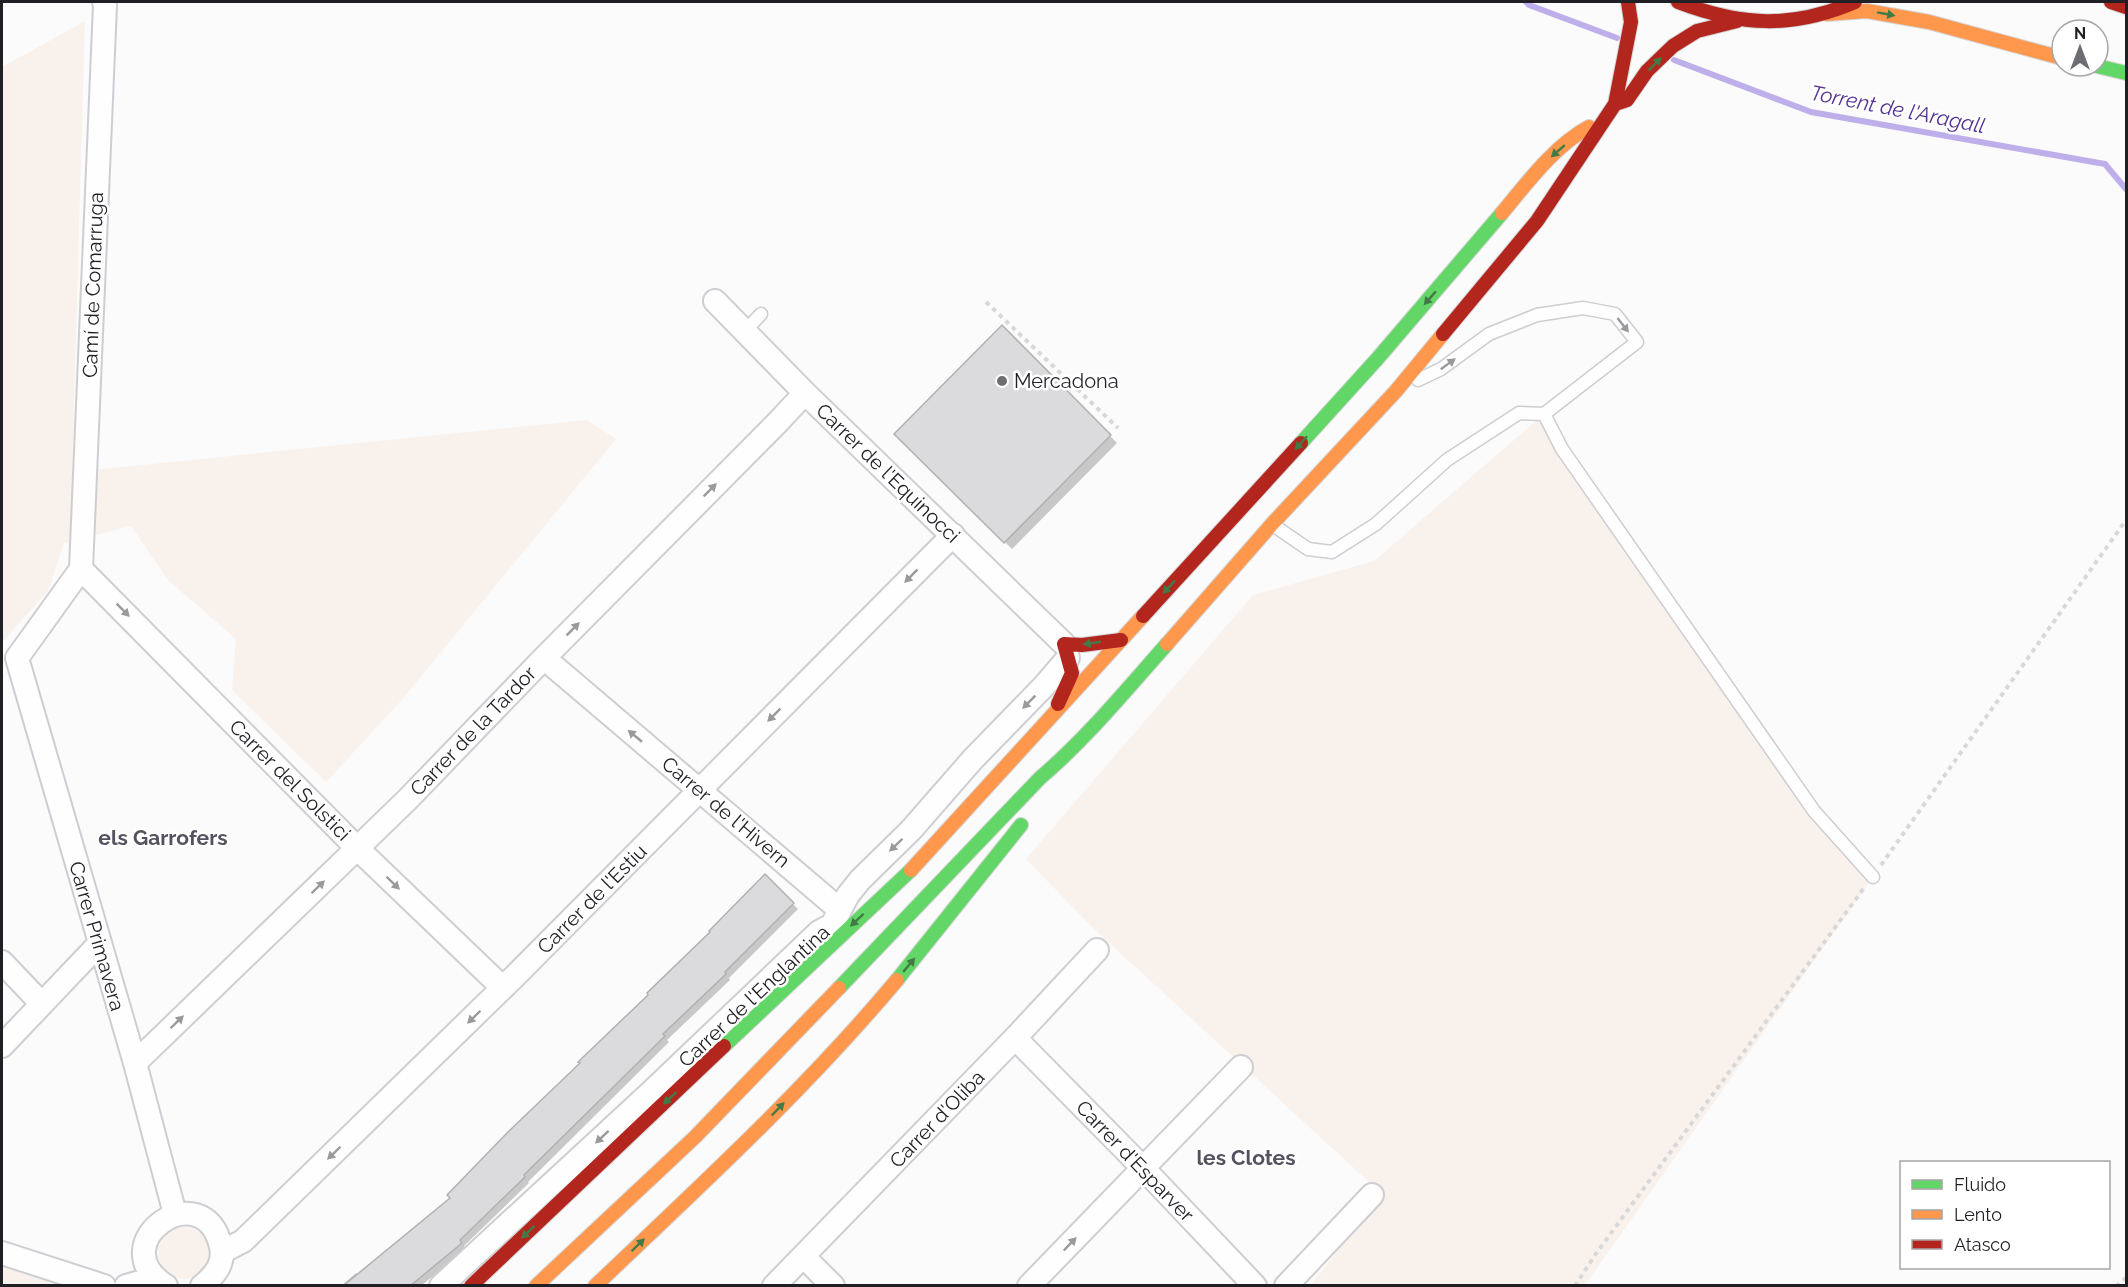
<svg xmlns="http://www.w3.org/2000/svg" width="2128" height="1287" font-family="Raleway,sans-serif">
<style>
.green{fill:#f9f1ec}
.shadow{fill:#0003}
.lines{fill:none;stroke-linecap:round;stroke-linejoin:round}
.stream{stroke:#beafea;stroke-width:6}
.building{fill:#dbdadd;stroke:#b1b0b3;stroke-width:1.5}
.lane-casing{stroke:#cecdd1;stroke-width:15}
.street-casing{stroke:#cecdd1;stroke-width:26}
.fast-casing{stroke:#d5d5d7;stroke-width:16}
.slow-casing{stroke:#d5d5d7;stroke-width:16}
.jam-casing{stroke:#d5d5d7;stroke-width:16}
.path{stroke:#d8d8d8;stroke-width:4;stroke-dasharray:4.5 4.5;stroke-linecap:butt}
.lane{stroke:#fefeff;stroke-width:12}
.street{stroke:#fefeff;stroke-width:22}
.fast{stroke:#63d668;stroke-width:14}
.slow{stroke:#ff974d;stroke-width:14}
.jam{stroke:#b3261e;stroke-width:14}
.oneway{fill:#427a46}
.oneway2{fill:#9a9a9c}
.poi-dot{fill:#6d6c70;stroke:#fff;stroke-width:2}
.labels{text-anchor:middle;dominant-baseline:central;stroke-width:5;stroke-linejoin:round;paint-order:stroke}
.street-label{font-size:20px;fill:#201f24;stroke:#fff}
.poi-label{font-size:20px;fill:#201f24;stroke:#fff;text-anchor:start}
.water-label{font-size:21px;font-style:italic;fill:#523192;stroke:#fff}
.neighbourhood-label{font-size:21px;font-weight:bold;fill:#54525e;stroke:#fff}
</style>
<rect width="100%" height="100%" fill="#fbfbfc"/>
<path class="green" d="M85 21 72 472 587 420 616 439 400 702 326 782 232 690 236 639 168 580 131 526 64 543 48 591 2 642V67Z
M1544 414 1814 811 1873 877 1585 1285 1310 1286 1382 1194 1092 927 1026 859 1253 595 1374 561Z
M158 1253a26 26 0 1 1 52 0a26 26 0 1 1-52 0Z
M2 1262 73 1285H2Z"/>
<path class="shadow" d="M1002 327 1117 443 1012 549 896 434Z
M765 876 798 909 729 978 730 980 667 1040 669 1042 528 1182 529 1183 464 1246 466 1248 421 1286H341L356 1273 358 1275 452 1198Z"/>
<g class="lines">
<path class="stream" d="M1526 2 1529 5 1617 38
M1674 60 1811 112 2105 164 2126 189"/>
</g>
<path class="building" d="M1002 325 1111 435 1004 543 894 434Z
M765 874 794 903 725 972 726 974 663 1034 665 1036 524 1175 525 1177 460 1240 462 1243 410 1286H343L450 1198 447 1195 507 1133 580 1063 578 1062 648 995 647 993 710 932 709 931Z"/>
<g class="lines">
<g class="lane-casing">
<path id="lane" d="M745 331 761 314
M1418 380 1441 369 1489 334 1537 315 1583 308 1615 314 1637 342 1544 414 1562 449 1814 811 1873 877
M1273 525 1308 549 1332 552 1376 524 1447 460 1519 413 1544 414"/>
</g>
<g class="street-casing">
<path id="street" d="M715 301 805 393 1064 644
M81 569 17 658 135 1063 175 1214
M81 569 358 849 503 988
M81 569 105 5 104 2
M544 658 840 910
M2 962 42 1004
M1015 1038 1144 1169 1255 1286
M2 1046 99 944
M135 1063 407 800 544 658 778 422 805 393
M222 1252 243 1241 515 976 953 535
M2 1253 104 1286
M803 1256 833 1286
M126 1286 154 1278
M166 1286C99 1243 204 1171 221 1247 225 1264 214 1276 202 1286
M441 1286 650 1093 819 932 832 925 848 895 860 880 911 830 973 759 1045 685 1068 658
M774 1286 1015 1038 1097 950
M1029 1286 1241 1067
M1286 1286 1372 1195"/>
</g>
<g class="fast-casing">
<path id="fast" d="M2097 66 2126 73
M1301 443 1378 358 1502 213
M897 980 1021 825
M839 988 1040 778C1087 738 1126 690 1167 644
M724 1046 911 870"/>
</g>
<g class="slow-casing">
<path id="slow" d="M1827 14 1867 11 1929 22 2062 58
M1502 213C1527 183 1554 146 1589 127
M1167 644 1272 524 1396 391 1443 334
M911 870 1143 616
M536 1286 695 1137 839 988
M595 1286C699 1187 805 1090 897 980"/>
</g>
<g class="jam-casing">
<path id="jam" d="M1678 2C1741 26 1792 29 1855 2
M2111 2 2126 7
M1615 104 1627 100 1647 71 1673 46 1697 31 1737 21
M1443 334 1537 221 1615 104 1631 22 1628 2
M1143 616 1301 443
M1058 704 1072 673 1064 644 1082 645 1121 640
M471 1286 724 1046"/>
</g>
<path class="path" d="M986 302 1118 428
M1881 865 2126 520
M1575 1286 1595 1255 1864 888
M2116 1286 2126 1278"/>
<use href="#lane" class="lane"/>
<use href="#street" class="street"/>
<use href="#fast" class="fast"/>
<use href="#slow" class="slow"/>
<use href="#jam" class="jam"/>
</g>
<defs><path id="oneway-solid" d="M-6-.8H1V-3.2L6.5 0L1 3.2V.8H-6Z" transform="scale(1.5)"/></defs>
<g class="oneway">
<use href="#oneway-solid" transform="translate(1886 14) rotate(10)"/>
<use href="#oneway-solid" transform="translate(1655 64) rotate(-45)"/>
<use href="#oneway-solid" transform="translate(1558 151) rotate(139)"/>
<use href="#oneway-solid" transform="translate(1430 298) rotate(131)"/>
<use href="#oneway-solid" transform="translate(1301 443) rotate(132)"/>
<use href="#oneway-solid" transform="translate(1169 587) rotate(133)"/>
<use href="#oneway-solid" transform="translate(1092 643) rotate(172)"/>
<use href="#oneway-solid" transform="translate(857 920) rotate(137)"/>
<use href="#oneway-solid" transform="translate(909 965) rotate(-50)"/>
<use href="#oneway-solid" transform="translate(670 1098) rotate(137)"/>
<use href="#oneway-solid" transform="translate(778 1109) rotate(-46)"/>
<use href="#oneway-solid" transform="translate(528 1232) rotate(137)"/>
<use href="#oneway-solid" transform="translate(638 1245) rotate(-44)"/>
</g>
<g class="oneway2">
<use href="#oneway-solid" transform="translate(1623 325) rotate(52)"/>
<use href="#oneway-solid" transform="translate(1448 364) rotate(-36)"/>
<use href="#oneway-solid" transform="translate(710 490) rotate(-45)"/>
<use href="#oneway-solid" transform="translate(911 576) rotate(135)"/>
<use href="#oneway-solid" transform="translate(123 610) rotate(45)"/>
<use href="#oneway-solid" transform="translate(573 629) rotate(-45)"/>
<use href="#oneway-solid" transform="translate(1029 702) rotate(135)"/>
<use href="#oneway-solid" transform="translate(774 715) rotate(135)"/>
<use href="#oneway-solid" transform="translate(635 736) rotate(-140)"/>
<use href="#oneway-solid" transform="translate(896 845) rotate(136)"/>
<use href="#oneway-solid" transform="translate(393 883) rotate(44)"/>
<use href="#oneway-solid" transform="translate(318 887) rotate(-44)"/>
<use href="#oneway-solid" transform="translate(474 1017) rotate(136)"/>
<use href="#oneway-solid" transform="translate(177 1022) rotate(-44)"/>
<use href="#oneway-solid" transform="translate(602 1137) rotate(137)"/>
<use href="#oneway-solid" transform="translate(334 1153) rotate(136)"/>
<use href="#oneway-solid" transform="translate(1070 1244) rotate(-46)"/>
</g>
<circle class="poi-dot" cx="1002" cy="381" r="6"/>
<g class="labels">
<g class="street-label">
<text transform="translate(93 285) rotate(-88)">Camí de Comarruga</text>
<text transform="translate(888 473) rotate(44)">Carrer de l'Equinocci</text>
<text transform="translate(473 731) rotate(-46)">Carrer de la Tardor</text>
<text transform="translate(290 780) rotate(45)">Carrer del Solstici</text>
<text transform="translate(726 812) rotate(40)">Carrer de l'Hivern</text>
<text transform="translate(592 899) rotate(-45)">Carrer de l'Estiu</text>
<text transform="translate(97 936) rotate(74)">Carrer Primavera</text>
<text transform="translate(754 996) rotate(-43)">Carrer de l'Englantina</text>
<text transform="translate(937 1119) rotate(-46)">Carrer d'Oliba</text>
<text transform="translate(1135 1161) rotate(46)">Carrer d'Esparver</text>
</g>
<g class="poi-label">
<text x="1014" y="381">Mercadona</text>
</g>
<g class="water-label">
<text transform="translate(1898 109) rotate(11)">Torrent de l'Aragall</text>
</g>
<g class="neighbourhood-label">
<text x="163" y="837">els Garrofers</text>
<text x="1246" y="1157">les Clotes</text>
</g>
</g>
<rect width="2128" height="1287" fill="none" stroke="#201f24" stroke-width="6"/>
<rect x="1900" y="1161" width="210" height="108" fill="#ffffff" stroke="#a6a5a7" stroke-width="1.5"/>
<rect x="1912" y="1180" width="30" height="9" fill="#63d668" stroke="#a6a5a7" stroke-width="1.5"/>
<text x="1954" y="1191" font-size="18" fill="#201f24">Fluido</text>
<rect x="1912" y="1210" width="30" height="9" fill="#ff974d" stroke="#a6a5a7" stroke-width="1.5"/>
<text x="1954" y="1221" font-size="18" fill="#201f24">Lento</text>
<rect x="1912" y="1240" width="30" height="9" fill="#b3261e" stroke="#a6a5a7" stroke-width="1.5"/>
<text x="1954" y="1251" font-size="18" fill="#201f24">Atasco</text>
<g transform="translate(2080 48)"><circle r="28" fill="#ffffff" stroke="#a6a5a7" stroke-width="1.5"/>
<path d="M0-4.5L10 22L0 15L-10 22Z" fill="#6d6c70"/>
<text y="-9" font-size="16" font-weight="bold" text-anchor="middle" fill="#201f24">N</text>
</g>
</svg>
